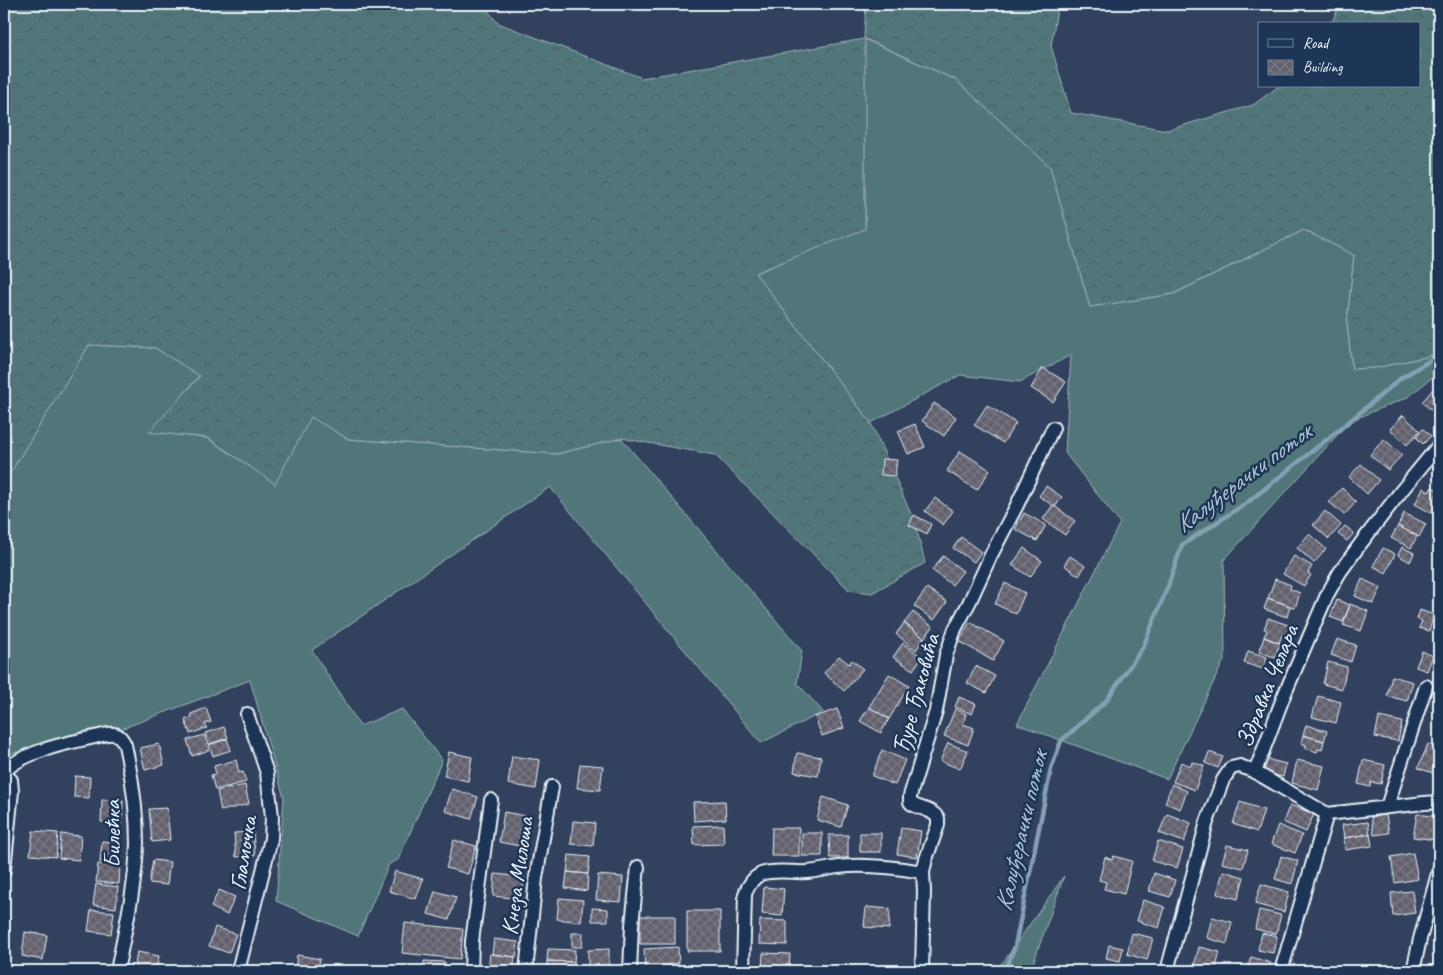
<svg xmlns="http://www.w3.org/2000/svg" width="1443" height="975" font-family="Caveat,sans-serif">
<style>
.grass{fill:#517679;stroke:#9cb4b8}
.forest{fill:url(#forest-crowns);stroke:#9cb4b8}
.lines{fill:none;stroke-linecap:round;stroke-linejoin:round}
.stream{stroke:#84a1b4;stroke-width:4.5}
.building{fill:url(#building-cross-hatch);stroke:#e8f1f8}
.street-casing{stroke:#e8f1f8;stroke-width:16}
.street{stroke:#1d3557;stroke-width:12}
.labels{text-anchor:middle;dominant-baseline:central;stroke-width:5;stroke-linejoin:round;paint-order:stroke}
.street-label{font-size:24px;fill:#e8f1f8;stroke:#1d3557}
.water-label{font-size:25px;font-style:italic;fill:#aec2d0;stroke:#1d3557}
</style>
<defs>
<pattern id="forest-crowns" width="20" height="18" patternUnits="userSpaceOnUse" patternTransform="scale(1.25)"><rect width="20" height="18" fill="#517679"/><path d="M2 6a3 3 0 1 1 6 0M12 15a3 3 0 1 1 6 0" fill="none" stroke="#4c5f62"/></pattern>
<pattern id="building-cross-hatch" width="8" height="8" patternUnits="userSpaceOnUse" patternTransform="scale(1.25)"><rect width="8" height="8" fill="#63616d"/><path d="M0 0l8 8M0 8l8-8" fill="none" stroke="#797883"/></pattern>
</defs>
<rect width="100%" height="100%" fill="#32425e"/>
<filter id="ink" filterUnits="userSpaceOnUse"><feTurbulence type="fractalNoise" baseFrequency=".02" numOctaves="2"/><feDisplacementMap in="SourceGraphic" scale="10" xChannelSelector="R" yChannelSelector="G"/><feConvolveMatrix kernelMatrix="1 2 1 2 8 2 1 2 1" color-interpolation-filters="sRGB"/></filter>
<g filter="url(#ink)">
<path class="grass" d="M864 39 956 80 1050 167 1090 307 1174 294 1304 230 1354 255 1347 322 1352 369 1375 368 1439 354V372L1408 397 1350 421 1224 560 1225 658 1167 779 1017 724 1120 523 1065 453 1071 355 1020 382 960 375 871 423 755 273 865 228Z
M89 345 155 348 200 375 150 432 207 438 275 483 311 416 348 439 557 454 621 438 802 651 797 683 823 712 761 743 550 487 312 650 360 726 402 709 442 760 398 860 389 864 358 936 276 901 284 798 250 680 108 734 54 741 4 756V483Z
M1064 876 1031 969 1035 971H993L1004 961Z"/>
<path class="forest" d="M4 4H482L498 23 642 78 864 39 866 4H1058L1051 46 1071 113 1167 130 1253 105 1279 86H1419V24H1331L1340 4H1439V354L1375 368 1352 369 1347 322 1354 255 1304 230 1173 294 1090 307 1050 167 956 80 865 39V229L755 273 871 423 915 523 925 563 872 593 849 590 715 455 621 438 557 454 348 439 311 417 275 484 208 438 149 432 200 376 155 348 89 345 4 483Z"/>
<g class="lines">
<path class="stream" d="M1005 971 1015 946 1051 769 1061 741 1106 701 1143 647 1168 586 1182 545 1248 502 1350 421 1401 378 1439 355"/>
</g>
<path class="building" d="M1043 368 1066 382 1053 402 1031 388Z
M1435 387 1439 391V417L1422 402Z
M934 403 956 417 944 436 922 421Z
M987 405 1016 423 1003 443 974 425Z
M1403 415 1420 431 1407 445 1390 429Z
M915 424 925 447 908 454 898 431Z
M1423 429 1431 436 1423 444 1416 437Z
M1384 439 1402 455 1388 470 1370 455Z
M960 451 990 470 977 490 947 471Z
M882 459 897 460 895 476 881 475Z
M1361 464 1379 480 1367 494 1349 477Z
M1046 486 1062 497 1055 507 1039 496Z
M1432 487 1439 491V507L1435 515 1415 504 1423 488 1429 492Z
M1342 488 1356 502 1344 515 1329 502Z
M935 498 953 511 943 525 925 511Z
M1053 505 1075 521 1065 535 1043 519Z
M1325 511 1341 525 1329 539 1313 525Z
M1024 513 1046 525 1037 541 1015 529Z
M1404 513 1426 524 1419 537 1398 526Z
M914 515 931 524 927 534 909 525Z
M1345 526 1354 533 1347 541 1338 534Z
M1398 526 1417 536 1411 548 1391 538Z
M1309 534 1326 549 1314 563 1297 548Z
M961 537 981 552 974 562 953 548Z
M1402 547 1414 553 1410 562 1398 555Z
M1024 548 1042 561 1030 577 1012 565Z
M1383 548 1395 554 1386 573 1373 566Z
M943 556 963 571 952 585 932 570Z
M1070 556 1085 566 1079 576 1064 565Z
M1294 556 1312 566 1308 573 1311 575 1304 586 1283 574Z
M1275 579 1291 585 1290 589 1300 593 1295 608 1268 598Z
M1362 579 1381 588 1373 604 1355 596Z
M1005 583 1025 593 1016 614 995 604Z
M927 588 947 602 934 620 914 606Z
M1268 598 1290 606 1287 617 1264 609Z
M1337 600 1350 605 1343 622 1330 617Z
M1350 604 1368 611 1361 631 1343 625Z
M1420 610 1434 615 1429 631 1419 628 1422 621 1417 619Z
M913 612 933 627 924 638 904 623Z
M1268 618 1291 626 1288 637 1282 635 1279 643 1264 637 1267 630 1264 629Z
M970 622 1004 641 993 661 959 641Z
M904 623 924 638 916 650 896 634Z
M1264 637 1280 643 1275 657 1259 652Z
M1337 639 1356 645 1351 662 1331 655Z
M903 643 922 657 913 670 893 657Z
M1248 651 1267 657 1263 669 1244 663Z
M1422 651 1433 656 1427 671 1416 667Z
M839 656 849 664 852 660 863 669 844 691 824 673Z
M1328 662 1347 667 1342 689 1323 684Z
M976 666 995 676 986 693 967 683Z
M889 674 909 686 889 719 869 707Z
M1392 676 1413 682 1407 701 1387 696Z
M1318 696 1341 702 1336 723 1312 717Z
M959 697 976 704 972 714 955 707Z
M869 707 889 719 881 733 860 721Z
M206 708 211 722 205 724 207 728 190 734 185 720 192 717 191 714Z
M837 709 844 728 822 736 815 717Z
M955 709 966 714 963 724 974 728 968 745 944 736Z
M1379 717 1402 722 1398 741 1375 737Z
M1306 725 1327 731 1324 741 1303 735Z
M224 727 228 738 209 744 205 733Z
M204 735 209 750 192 756 187 740Z
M1303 735 1324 741 1322 750 1318 749 1317 752 1305 748 1306 745 1301 743Z
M227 739 231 750 213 756 209 745Z
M948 743 968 751 960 769 940 761Z
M159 744 164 765 145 770 140 748Z
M1428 744 1439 749V772L1434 770 1433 773 1418 768Z
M882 750 905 760 895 785 872 776Z
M449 752 472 757 468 781 444 776Z
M1209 752 1223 757 1218 768 1205 763Z
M797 753 821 757 818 776 794 772Z
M512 756 540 760 536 789 508 784Z
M1266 759 1286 764 1283 777 1262 772Z
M236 760 239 773 243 772 246 782 215 790 211 775 216 774 214 766Z
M1297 760 1324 766 1318 790 1292 783Z
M1363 760 1385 765 1381 784 1371 782 1370 787 1358 784Z
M1181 762 1191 766 1192 762 1204 766 1195 790 1173 782Z
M580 764 603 766 600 790 577 788Z
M75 776 90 777 89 798 74 797Z
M1172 784 1187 791 1180 809 1165 803Z
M245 785 249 804 221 811 217 791Z
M452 789 478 797 471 819 445 811Z
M823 797 848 805 841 827 817 820Z
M102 800 123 801 122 823 101 822Z
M725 801 726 819 694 821 693 802Z
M1240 802 1264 810 1257 832 1233 824Z
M1290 805 1314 814 1306 832 1283 822Z
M167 808 170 840 152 842 149 809Z
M504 812 531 817 528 833 521 832 519 846 499 842Z
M1167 814 1191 823 1184 842 1159 833Z
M1417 814 1439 817 1436 840 1413 837Z
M1386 815 1389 833 1374 835 1371 817Z
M573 821 595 823 593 846 571 844Z
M1368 822 1370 834 1344 838 1342 825Z
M723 825 724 844 694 845 693 826Z
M1278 825 1302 835 1295 853 1271 844Z
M772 828H799V856H771Z
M901 828 921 831 917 857 897 854Z
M33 831 58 833 56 857 30 855Z
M253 832 255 855 236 857 234 833Z
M802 833H822V856H802Z
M860 833H881V852H860Z
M61 834 81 836 79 860 59 858Z
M1370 834 1372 846 1345 850 1344 838Z
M829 835H848V858H830Z
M454 840 476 846 468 874 446 868Z
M102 841 121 843 118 864 100 862Z
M1158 841 1183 849 1177 868 1152 861Z
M1227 845 1248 850 1243 868 1222 863Z
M1413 853 1418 879 1395 883 1391 857Z
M569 855 590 857 588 874 567 872Z
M1113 856 1132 861 1124 894 1104 889 1106 882 1099 880 1105 857 1112 860Z
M1281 856 1298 861 1292 884 1275 879Z
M153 860 170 862 167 885 149 883Z
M98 864 120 866 119 884 96 882Z
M395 871 423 879 416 899 389 891Z
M1223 871 1244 877 1238 899 1217 894Z
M567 872 588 874 587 891 565 888Z
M1154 873 1175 880 1170 897 1149 891Z
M495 874 524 877 522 899 493 896Z
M598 875 623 877 621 902 596 900Z
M96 884 118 887 116 908 93 905Z
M1261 884 1289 892 1284 912 1255 904Z
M764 887 784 889 782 916 762 914Z
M219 890 235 897 227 915 211 907Z
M435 891 456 897 449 920 428 914Z
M1412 891 1415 913 1393 916 1391 893Z
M559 898 583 900 581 922 557 919Z
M1143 900 1165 907 1159 928 1137 921Z
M866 907 890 909 889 929 864 927Z
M592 908 608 909V921H592Z
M91 910 114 912 111 934 88 931Z
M1259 910 1281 915 1276 934 1255 929Z
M687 911H720V951H687Z
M640 916H675V944H640Z
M1212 917 1232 922 1227 944 1207 938Z
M760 920 787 921V945L759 944Z
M405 923 463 929 460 959 402 953Z
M215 927 236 934 229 953 209 946Z
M25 932 47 935 43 960 22 956Z
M572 933H583L582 947H572Z
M1132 933 1153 938 1147 960 1127 954Z
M1262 933 1277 936 1273 953 1258 950Z
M1438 933 1439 934V954L1432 951Z
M494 939 518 942 516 957 492 954Z
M1109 945 1123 948 1120 961 1106 958Z
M678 947 679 963 669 964V971H645L644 949Z
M1199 947 1220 952 1215 971H1200L1193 970Z
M548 949 575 950 574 962 547 961Z
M609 949V969L599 968V971H588V950Z
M137 952 159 956 156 971H134Z
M763 953 790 954 789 971H762Z
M490 954 515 957 513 971 488 969Z
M297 955 320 959 318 971H295Z
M1251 957 1271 963 1268 971H1247Z
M424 961 445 962V971H424Z
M547 961 574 962V971H547Z
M1126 967 1142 971H1125Z"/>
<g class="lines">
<g class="street-casing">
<path id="street" d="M4 772C25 749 78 741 108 734 117 733 121 736 125 745 132 777 137 809 137 843 136 885 125 930 117 971
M1255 772 1283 698 1327 595 1340 572 1361 543 1402 490 1439 445
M4 773 11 780 12 791 4 870
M1387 807 1426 686
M238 971 271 839 272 817 267 773 247 714
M471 971 472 941 491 800
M526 971 536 878 552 787
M630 971 632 925 638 867
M743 971 745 894C748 886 752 878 761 874 775 869 793 873 807 872 822 871 836 866 850 866 874 865 899 868 923 872
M922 971 924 891 923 872 926 859 938 825V818C930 808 922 810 912 804L910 802V796L936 711 946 655 955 629 969 603 991 555 1017 505 1053 428
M1167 971 1207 822 1223 780 1231 768 1240 766 1255 772 1327 814 1424 803 1439 802
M1281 971 1327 814
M1413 971 1420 939 1439 870"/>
</g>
<use href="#street" class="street"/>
</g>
</g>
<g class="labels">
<g class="street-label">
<text transform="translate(1267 686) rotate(-68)">Здравка Челара</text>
<text transform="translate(916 694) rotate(-75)">Ђуре Ђаковића</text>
<text transform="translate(112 834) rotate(-90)">Билећка</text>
<text transform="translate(243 853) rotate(-81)">Гламочка</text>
<text transform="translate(517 876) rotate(-82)">Кнеза Милоша</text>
</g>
<g class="water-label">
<text transform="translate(1243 478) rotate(-37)">Калуђерачки поток</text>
<text transform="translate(1021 831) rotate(-77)">Калуђерачки поток</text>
</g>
</g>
<rect width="1443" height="975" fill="none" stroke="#1d3557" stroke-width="20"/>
<rect x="10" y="10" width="1423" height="955" fill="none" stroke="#e8f1f8" stroke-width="2" filter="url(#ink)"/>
<rect x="1258" y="22" width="162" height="65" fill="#1d3557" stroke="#6e8097"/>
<rect x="1268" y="39" width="25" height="8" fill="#1d3557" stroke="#6e8097"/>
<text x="1303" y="48" font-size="15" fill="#e8f1f8">Road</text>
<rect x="1268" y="60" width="25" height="15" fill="url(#building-cross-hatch)" stroke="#6e8097"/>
<text x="1303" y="72" font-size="15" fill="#e8f1f8">Building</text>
</svg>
